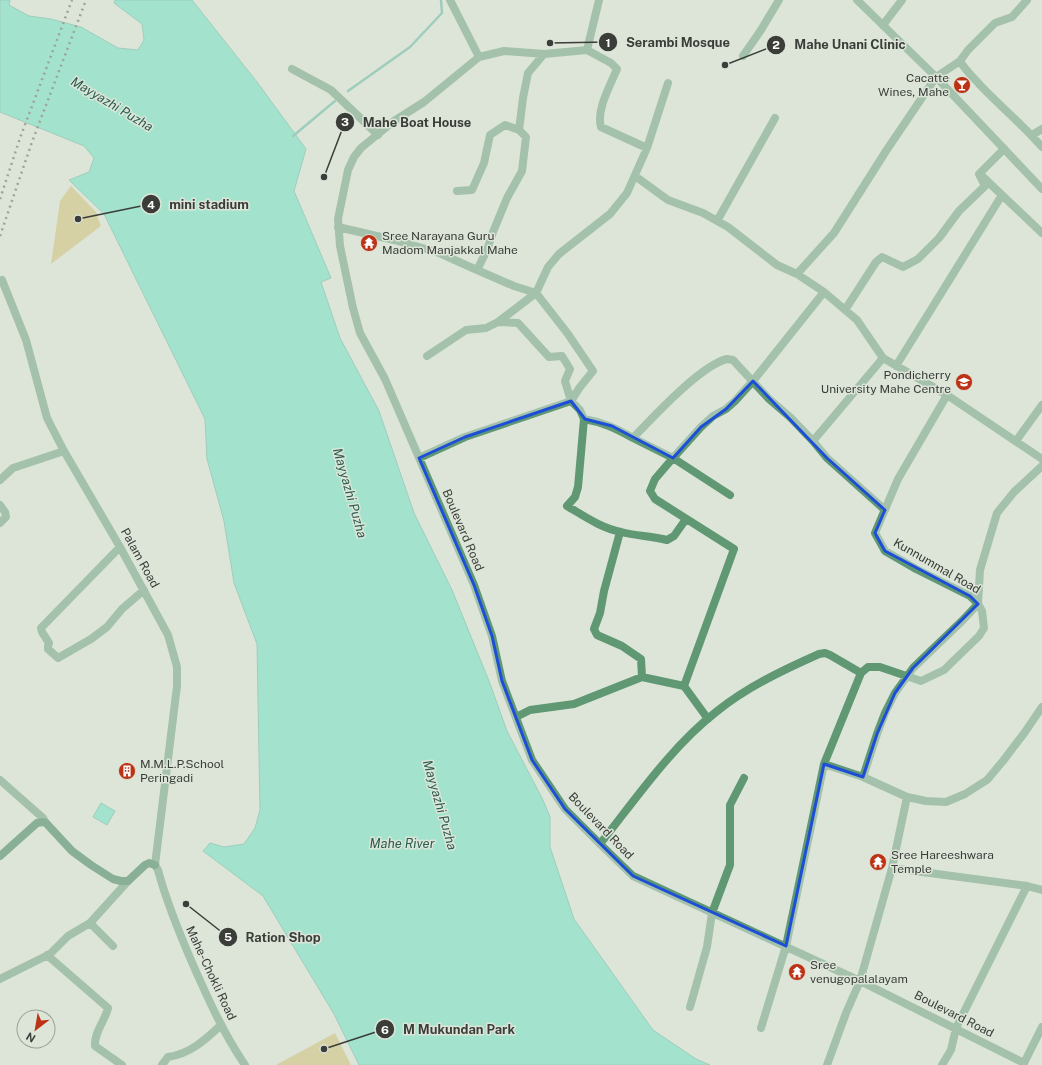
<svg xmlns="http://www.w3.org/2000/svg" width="1042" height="1065" font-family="'Public Sans',sans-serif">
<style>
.green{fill:#ceb766}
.water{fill:#5ee0c2;stroke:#53af99}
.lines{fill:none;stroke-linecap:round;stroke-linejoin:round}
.stream{stroke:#53af99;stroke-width:2.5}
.minor{stroke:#5f9873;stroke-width:8}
.tertiary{stroke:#5f9873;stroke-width:8}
.secondary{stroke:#256f45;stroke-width:8}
.rail{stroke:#50544e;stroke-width:2.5;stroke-dasharray:2 4;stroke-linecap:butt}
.marked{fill:none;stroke:#1d4ed8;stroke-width:3;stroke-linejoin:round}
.labels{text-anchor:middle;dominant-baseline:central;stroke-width:3;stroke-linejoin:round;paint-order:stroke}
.poi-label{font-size:12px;fill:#3a3d38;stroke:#dde5d9;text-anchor:start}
.street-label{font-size:12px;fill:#3a3d38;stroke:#dde5d9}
.water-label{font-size:13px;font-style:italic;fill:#285d50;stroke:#dde5d9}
.leader{fill:none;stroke:#3a3d38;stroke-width:1.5}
.callout-dot{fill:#3a3d38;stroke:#dde5d9;stroke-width:1.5}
.mark-label{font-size:12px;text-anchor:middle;font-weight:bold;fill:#fff}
.callout-label{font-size:13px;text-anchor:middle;font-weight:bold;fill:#3a3d38;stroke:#dde5d9;stroke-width:3;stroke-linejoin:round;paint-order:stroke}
</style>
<rect width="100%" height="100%" fill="#dde5d9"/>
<path class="green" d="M71 186 96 212 101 226 51 264 60 201Z
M335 1033 351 1065H276Z"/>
<path class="water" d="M0 0H10L9 5 29 16 51 19 81 27 118 48 138 50 144 40 142 24 114 3 115 0H192L257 82 306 149 294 191 331 278 321 282 340 338 379 411 414 513 452 590 489 681 507 731 543 800 550 817V847L574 919 653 1030 696 1059 710 1065H359L334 1014 263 896 203 851 210 843 224 847 244 844 255 828 260 810 257 644 234 583 224 521 207 459 205 419 104 214 69 180 89 172 94 158 84 146 0 112Z
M101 803 115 811 107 825 93 817Z"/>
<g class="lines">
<path class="stream" d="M348 91 410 47 442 13 441 0
M293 136 335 101"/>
<path class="minor" d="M450 0 479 57
M599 0 587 50 544 54 504 51 479 57 424 102 394 121 361 148 354 157 348 170 338 219 340 246 353 308 360 333 385 379 474 585 492 636 502 681 532 760 565 809 600 844 633 876 860 981 1024 1063 1042 1027
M883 25 902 0
M587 50 611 63 617 69C610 86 596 110 601 127L647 148
M743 56 761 30 779 0
M960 61C965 70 973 77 980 85 1000 106 1023 125 1042 147
M292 69 331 90 378 135
M1032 135 1042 129
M635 176 668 200 703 213 728 227 777 265 797 274 824 292 753 381 735 401 726 409 713 416 701 427 673 458 730 495
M983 177 1042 233
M457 191 472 190 484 163 490 135 505 125 519 130 523 98 528 73 544 54
M717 221 775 118
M338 227 394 240 437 252 477 270 487 250 493 232 507 198 522 171 526 137 519 130
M797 274 834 233 886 151 936 77 960 61 968 50 995 23 1012 17 1027 0
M2 280 26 340 47 418 64 451 120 547 168 635 177 667V686L155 865
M824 292 857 320 883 358
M845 310 876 262 882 257 903 267 918 259 939 238 959 211 985 186 979 174 1004 149
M498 322 536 293 548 267 559 254 610 214 627 193 647 148 668 83
M427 356 466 330 486 328 498 322 518 323 549 357 562 356 570 369 565 381 571 401 580 410 584 419 578 487 575 497 567 506C584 516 601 528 621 532 636 536 651 536 667 540L674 536 686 519
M896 366 1002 195
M584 419C603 422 617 429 633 438 653 417 701 365 727 359L733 360 769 399 790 417 813 441 883 358 947 395 1042 459
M633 438 673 458 655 479 650 491 655 499 734 549 684 686
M813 441 827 458 885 510
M1016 441 1042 405
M419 458 465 437 571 401 580 387 593 371 568 334 536 293 514 286 477 270
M0 480 13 468 64 451
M0 505 5 512 6 517 0 523
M620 532 604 591 600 613 594 629 597 635 622 646 641 659 642 677
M120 547 41 628 42 632 49 643 48 646V649L58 658 91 639 107 627 122 609 144 590
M861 673 868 667H880L921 681 944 670 979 636 984 628 982 611 978 604 970 596 916 569 885 551 875 533 898 479 947 395
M516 717 530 710 574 704 642 677 684 686 708 719
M824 764 863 777 907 797 926 801 946 802 965 794 987 780 1003 761 1025 732 1042 707
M863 777 877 734 885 713 895 693 913 668 962 621 978 604 980 570 997 513 1014 492 1042 466
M0 780 43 818 46 823
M600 844C635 800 671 747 716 712 747 687 783 670 819 654L825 653 830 655 861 673 824 764 786 946 761 1028
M892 868 1027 886 1042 890
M90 923 113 946
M47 955 108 1008C105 1021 94 1032 95 1046L122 1065
M0 979 50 954 68 936 90 923 128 881
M690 1007 707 947 712 913 730 865V805L744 778
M162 1065 168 1057C190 1054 205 1040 221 1025
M827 1065 846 1013 860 981 892 868 907 797
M942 1065 951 1050 956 1028 1027 886"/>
<path class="tertiary" d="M857 0 936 77 1042 189
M155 865 158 870C167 904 180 935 194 967 209 1001 224 1034 245 1065"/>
<path class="secondary" d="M0 856 37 823 43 822 46 823 72 851 91 865 113 879 121 881H128L145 865 149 863 155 865"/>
<path class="rail" d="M0 199 20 138 72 0
M0 236 32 142 86 0"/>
</g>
<path d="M0 0H1042V1065H0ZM753 381 827 458 885 510 875 533 885 551 970 596 978 604 913 668 895 693 877 734 863 777 824 764 786 946 633 876 565 809 532 760 502 681 492 636 474 585 419 458 465 437 571 401 585 419 612 426 673 458 701 427 726 409Z" fill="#dde5d9" fill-opacity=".55" fill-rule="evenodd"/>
<path class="marked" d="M753 381 827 458 885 510 875 533 885 551 970 596 978 604 913 668 895 693 877 734 863 777 824 764 786 946 633 876 565 809 532 760 502 681 492 636 474 585 419 458 465 437 571 401 585 419 612 426 673 458 701 427 726 409Z"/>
<defs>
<g id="bar-disc" transform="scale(0.9)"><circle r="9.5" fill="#bd3214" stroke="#dde5d9"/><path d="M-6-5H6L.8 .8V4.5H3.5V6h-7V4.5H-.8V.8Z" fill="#fff"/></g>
<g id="temple-disc" transform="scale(0.9)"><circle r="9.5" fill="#bd3214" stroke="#dde5d9"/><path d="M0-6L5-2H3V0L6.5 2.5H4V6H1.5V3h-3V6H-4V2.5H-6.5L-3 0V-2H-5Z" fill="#fff"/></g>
<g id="university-disc" transform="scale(0.9)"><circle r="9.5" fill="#bd3214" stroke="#dde5d9"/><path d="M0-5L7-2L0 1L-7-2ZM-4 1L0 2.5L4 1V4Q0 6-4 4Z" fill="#fff"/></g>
<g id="building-disc" transform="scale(0.9)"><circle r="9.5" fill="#bd3214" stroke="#dde5d9"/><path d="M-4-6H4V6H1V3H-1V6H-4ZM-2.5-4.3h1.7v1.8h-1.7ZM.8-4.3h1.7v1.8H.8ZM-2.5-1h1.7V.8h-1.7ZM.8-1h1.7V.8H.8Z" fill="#fff"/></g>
</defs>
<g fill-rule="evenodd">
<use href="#bar-disc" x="962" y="85"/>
<use href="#temple-disc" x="369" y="243"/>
<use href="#university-disc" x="964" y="382"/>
<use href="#building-disc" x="127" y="771"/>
<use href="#temple-disc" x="878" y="862"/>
<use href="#temple-disc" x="797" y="972"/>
</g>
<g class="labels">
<g class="poi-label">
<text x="949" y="78" text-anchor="end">Cacatte<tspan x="949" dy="14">Wines, Mahe</tspan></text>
<text x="382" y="236">Sree Narayana Guru<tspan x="382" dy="14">Madom Manjakkal Mahe</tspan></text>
<text x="951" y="375" text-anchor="end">Pondicherry<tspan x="951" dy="14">University Mahe Centre</tspan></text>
<text x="140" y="764">M.M.L.P.School<tspan x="140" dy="14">Peringadi</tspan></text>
<text x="891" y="855">Sree Hareeshwara<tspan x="891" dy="14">Temple</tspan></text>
<text x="810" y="965">Sree<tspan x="810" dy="14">venugopalalayam</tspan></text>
</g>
<g class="street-label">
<text transform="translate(463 530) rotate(67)">Boulevard Road</text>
<text transform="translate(140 558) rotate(61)">Palam Road</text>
<text transform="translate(937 566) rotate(30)">Kunnummal Road</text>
<text transform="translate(601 826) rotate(46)">Boulevard Road</text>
<text transform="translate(211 973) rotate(65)">Mahe-Chokli Road</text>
<text transform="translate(954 1014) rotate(27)">Boulevard Road</text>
</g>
<g class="water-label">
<text transform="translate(112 104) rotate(31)">Mayyazhi Puzha</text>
<text transform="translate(350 493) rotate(74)">Mayyazhi Puzha</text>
<text transform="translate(440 805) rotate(74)">Mayyazhi Puzha</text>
<text x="402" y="843">Mahe River</text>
</g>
</g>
<path class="leader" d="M550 43L608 42M725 65L776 45M324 177L345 122M78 219L151 204M186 904L228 937M324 1049L385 1029"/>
<g class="callout-dot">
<circle cx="550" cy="43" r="4"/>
<circle cx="725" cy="65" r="4"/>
<circle cx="324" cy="177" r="4"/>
<circle cx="78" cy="219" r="4"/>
<circle cx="186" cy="904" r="4"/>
<circle cx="324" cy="1049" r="4"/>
<circle cx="608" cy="42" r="10"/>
<circle cx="776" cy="45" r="10"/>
<circle cx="345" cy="122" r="10"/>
<circle cx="151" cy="204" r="10"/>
<circle cx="228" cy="937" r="10"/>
<circle cx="385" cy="1029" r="10"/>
</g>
<g class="mark-label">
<text x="608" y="47">1</text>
<text x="776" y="49">2</text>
<text x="345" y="126">3</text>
<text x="151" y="209">4</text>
<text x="228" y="941">5</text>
<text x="385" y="1034">6</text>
</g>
<g class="callout-label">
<text x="678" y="47">Serambi Mosque</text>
<text x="850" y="49">Mahe Unani Clinic</text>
<text x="417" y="127">Mahe Boat House</text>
<text x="209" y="209">mini stadium</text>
<text x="283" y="942">Ration Shop</text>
<text x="459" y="1034">M Mukundan Park</text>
</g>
<g transform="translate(36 1029) rotate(211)"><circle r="19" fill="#dde5d9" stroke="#9ca299"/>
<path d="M0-3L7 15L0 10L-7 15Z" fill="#bd3214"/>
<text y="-6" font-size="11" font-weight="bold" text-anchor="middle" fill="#3a3d38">N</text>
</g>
</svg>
